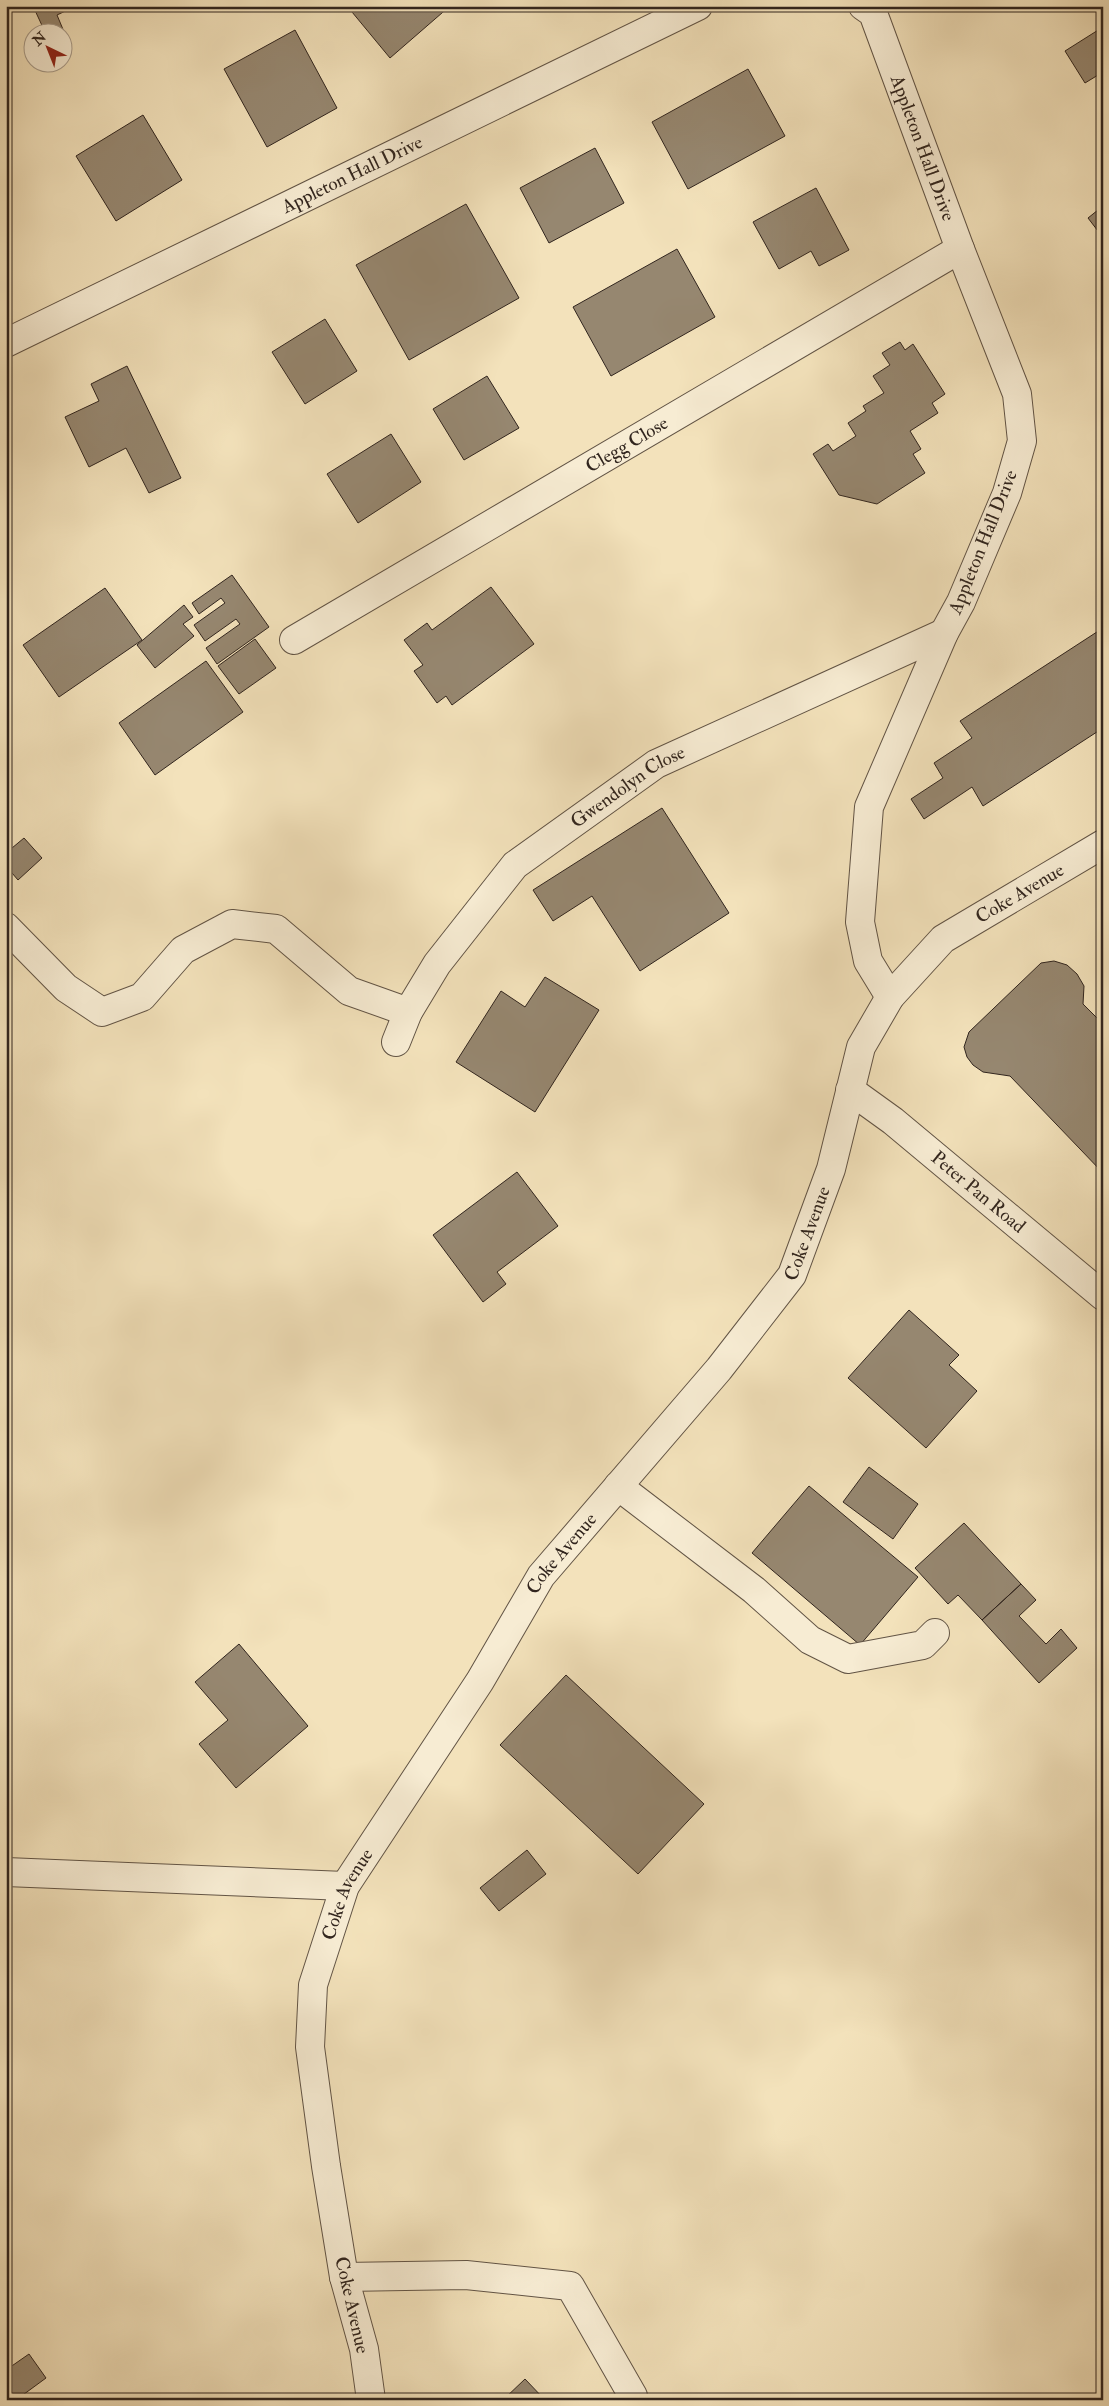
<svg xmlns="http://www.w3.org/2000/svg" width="1109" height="2406" font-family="'IM FELL Double Pica',serif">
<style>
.building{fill:#968770;stroke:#31251e}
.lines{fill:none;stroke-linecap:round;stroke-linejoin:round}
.minor-casing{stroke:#625445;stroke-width:30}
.minor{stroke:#f7ecd3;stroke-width:28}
.labels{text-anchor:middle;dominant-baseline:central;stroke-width:4;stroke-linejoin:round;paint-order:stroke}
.street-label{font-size:19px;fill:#31251e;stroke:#f7ecd3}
</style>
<rect width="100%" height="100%" fill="#f3e2bb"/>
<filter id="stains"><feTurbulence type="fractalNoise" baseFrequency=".004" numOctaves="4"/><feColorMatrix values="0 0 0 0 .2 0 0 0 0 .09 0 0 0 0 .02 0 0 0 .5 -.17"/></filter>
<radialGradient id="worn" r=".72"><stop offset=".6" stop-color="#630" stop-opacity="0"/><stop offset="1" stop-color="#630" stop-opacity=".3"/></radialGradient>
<path class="building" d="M33 6H76L57 15 67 39 62 41V32H45Z
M183 6H193L186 11Z
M358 6H450L390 58 352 12Z
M1103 27V72L1085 83 1065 51Z
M295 30 337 108 267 147 224 69Z
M748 69 785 136 688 189 652 122Z
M143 115 182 180 116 221 76 156Z
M595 148 624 203 549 243 520 188Z
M816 188 849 250 819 266 811 251 779 269 753 222Z
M466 204 519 298 409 360 356 265Z
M1103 206V233L1101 235 1088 218Z
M677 249 715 317 611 376 573 307Z
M325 319 357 371 305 404 272 352Z
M900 342 905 350 913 344 945 394 932 403 938 413 910 431 921 449 913 454 925 473 877 504 839 495 813 454 828 444 833 451 856 436 848 423 866 411 863 406 884 393 873 376 890 365 882 353Z
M127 366 181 478 149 493 126 448 89 467 65 417 99 401 91 384Z
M487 376 519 428 464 460 433 409Z
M391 434 421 482 358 523 327 474Z
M232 575 269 627 217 664 206 648 240 624 236 619 205 641 194 625 225 603 221 598 199 614 192 603Z
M491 587 534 644 452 705 446 696 437 703 414 671 423 665 404 640 427 623 432 630Z
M105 588 142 640 59 697 23 645Z
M184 605 193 617 183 624 194 636 155 668 137 645Z
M1103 628V728L983 806 972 787 924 819 911 799 943 778 934 763 972 738 960 721Z
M255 639 276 668 239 694 218 666Z
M206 661 243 712 155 775 119 723Z
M662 808 729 913 640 971 592 896 553 921 533 890Z
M24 838 42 858 18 880 6 866V853Z
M1054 961 1067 965 1077 974 1084 986 1083 1004 1103 1024V1173L1010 1076 983 1072 973 1065 967 1057 964 1047 969 1032 1041 963Z
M545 977 599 1010 535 1112 456 1062 501 991 525 1007Z
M517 1172 558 1226 497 1272 506 1284 483 1302 433 1235Z
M909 1310 959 1355 949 1365 977 1391 926 1448 848 1378Z
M869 1467 918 1504 893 1539 843 1502Z
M809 1486 918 1577 860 1645 752 1553Z
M964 1523 1021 1584 982 1620 958 1595 948 1604 915 1568Z
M1021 1584 1036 1600 1019 1616 1046 1644 1061 1629 1077 1648 1039 1683 982 1620Z
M239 1644 308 1726 236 1788 199 1744 228 1720 195 1682Z
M566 1675 704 1804 638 1874 500 1745Z
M527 1850 546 1874 499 1911 480 1888Z
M29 2354 46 2378 16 2400H6V2370Z
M525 2379 545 2400H503Z"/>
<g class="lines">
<g class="minor-casing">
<g id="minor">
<path id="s1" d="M863 6 873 13 960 249 1017 394 1022 441 1007 493 961 602 944 633 869 807 860 922 868 961 890 997"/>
<path id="s2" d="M6 343 698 6"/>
<path id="s3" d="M294 640 960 249"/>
<path d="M6 927 66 988 102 1012 142 997 183 950 232 924 276 929 349 991 408 1012"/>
<path id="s4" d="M396 1042 408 1012 437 964 515 865 656 764 944 633"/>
<path id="s5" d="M850 1090 893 1121 1103 1296"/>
<path d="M618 1486 754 1590 810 1640 848 1659 923 1645 935 1633"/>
<path d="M6 1872 345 1886"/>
<path d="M344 2277 466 2275 570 2286 633 2396"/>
<path id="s6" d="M371 2400 364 2349 344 2277 326 2166 310 2047 313 1985 345 1886 480 1681 541 1576 719 1369 792 1275 831 1169 861 1047 890 997 943 939 1103 844"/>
</g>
</g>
<use href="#minor" class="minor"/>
</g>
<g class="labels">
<g class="street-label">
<text stroke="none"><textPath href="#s1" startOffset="156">Appleton Hall Drive</textPath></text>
<text stroke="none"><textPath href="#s2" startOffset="385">Appleton Hall Drive</textPath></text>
<text stroke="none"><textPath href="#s3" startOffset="386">Clegg Close</textPath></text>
<text transform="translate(983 542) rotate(-68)">Appleton Hall Drive</text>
<text stroke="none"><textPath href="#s4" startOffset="352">Gwendolyn Close</textPath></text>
<text stroke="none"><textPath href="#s6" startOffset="1748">Coke Avenue</textPath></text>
<text stroke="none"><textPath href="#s5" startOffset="164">Peter Pan Road</textPath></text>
<text stroke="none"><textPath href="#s6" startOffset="1328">Coke Avenue</textPath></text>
<text stroke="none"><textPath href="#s6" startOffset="922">Coke Avenue</textPath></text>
<text stroke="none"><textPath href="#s6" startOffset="518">Coke Avenue</textPath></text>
<text transform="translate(352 2305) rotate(77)">Coke Avenue</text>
</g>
</g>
<rect width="1109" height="2406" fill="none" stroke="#f3e2bb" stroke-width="25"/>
<rect x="8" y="8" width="1094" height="2391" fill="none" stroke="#31251e" stroke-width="2.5"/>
<rect x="12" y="12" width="1084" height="2381" fill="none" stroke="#31251e"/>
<g transform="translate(48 48) rotate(317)"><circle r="24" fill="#f7ecd3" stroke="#a89c8b"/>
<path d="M0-4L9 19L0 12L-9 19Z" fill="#8f2418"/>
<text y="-8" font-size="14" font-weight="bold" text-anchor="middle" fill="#31251e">N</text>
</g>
<rect width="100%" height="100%" filter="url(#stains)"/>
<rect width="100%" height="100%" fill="url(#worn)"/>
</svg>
